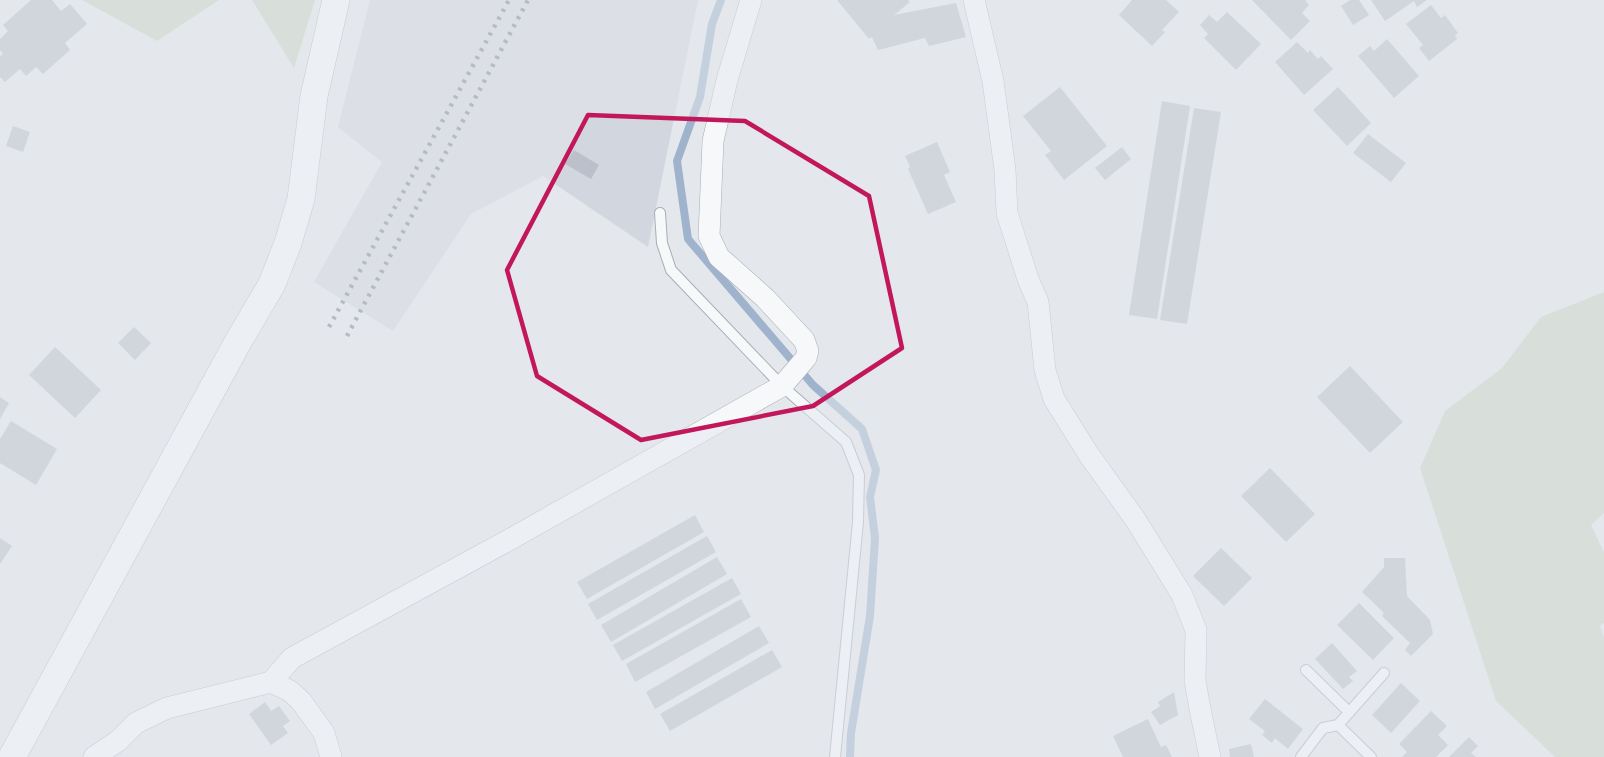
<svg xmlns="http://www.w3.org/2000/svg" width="1604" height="757" font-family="'PT Sans Narrow',sans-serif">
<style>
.built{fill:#d2d6de}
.green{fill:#c9d6c5}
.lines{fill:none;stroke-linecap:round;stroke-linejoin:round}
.stream{stroke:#9fb4cc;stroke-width:8}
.building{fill:#bbc0ca}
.service-casing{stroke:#a9aeb7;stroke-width:12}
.minor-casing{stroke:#a9aeb7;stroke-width:22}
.tertiary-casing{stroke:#a9aeb7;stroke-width:28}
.service{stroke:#f7f8fa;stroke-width:10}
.minor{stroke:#f7f8fa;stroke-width:21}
.tertiary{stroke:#f7f8fa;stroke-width:27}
.rail{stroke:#7d8696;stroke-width:4.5;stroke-dasharray:3 6;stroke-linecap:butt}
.marked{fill:none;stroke:#c2185b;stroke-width:4.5;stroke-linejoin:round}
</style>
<rect width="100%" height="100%" fill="#e4e7ec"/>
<path class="built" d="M370 0H698L648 247 543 176 471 214 393 331 314 282 382 162 338 127Z"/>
<path class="green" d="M82 0H219L157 41Z
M252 0H315L294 68Z
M1604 292V513L1591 525 1604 552V623L1600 626 1604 637V757H1555L1496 701 1420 468 1445 411 1502 368 1541 317Z"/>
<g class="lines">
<path class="stream" d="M721 0 712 24 700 97 677 161 688 239 813 385 862 429 876 470 870 497 875 538 870 616 851 733 850 757"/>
</g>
<path class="building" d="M31 0H52L61 11 70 4 87 24 65 43 70 50 43 74 36 67 26 76 20 69 5 82 0 77V56L3 54 0 50V39L8 31 3 25Z
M837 0H908L910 2 894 15 956 3 966 37 929 46 925 38 878 50 872 37 869 39Z
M1132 0H1166L1179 12 1162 30 1165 32 1152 46 1119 15Z
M1252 0H1305L1309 5 1302 13 1310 21 1291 40Z
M1350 0H1359L1369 15 1353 25 1341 6Z
M1371 0H1427L1417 7 1414 1 1385 21Z
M1431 5 1441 18 1445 15 1458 33 1455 35 1457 39 1429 61 1419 48 1423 45 1406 24Z
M1227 12 1261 44 1236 70 1204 38 1208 34 1200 25 1209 15 1217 22Z
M1387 39 1419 76 1394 98 1358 56 1370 46 1374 51Z
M1297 42 1308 53 1310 50 1318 59 1321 56 1333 69 1304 95 1275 62Z
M1060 87 1107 146 1064 180 1045 155 1051 151 1023 116Z
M1338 87 1371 123 1347 146 1313 110Z
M1162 101 1190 106 1157 319 1129 315Z
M1194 108 1221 112 1187 324 1160 320Z
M13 126 30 132 23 152 6 146Z
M1368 134 1406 163 1391 182 1353 153Z
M937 142 950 172 944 175 956 202 928 214 908 169 910 167 905 156Z
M1122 147 1131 159 1105 180 1095 168Z
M574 150 599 165 591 179 565 164Z
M134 327 151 343 135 360 118 343Z
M55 347 101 390 75 418 29 375Z
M1350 366 1403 422 1370 453 1317 397Z
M0 397 9 403 0 419Z
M11 421 57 449 36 485 0 463V439Z
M1270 468 1315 514 1286 542 1241 496Z
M695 515 704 532 587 599 577 582Z
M707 536 716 552 597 620 588 604Z
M0 538 12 546 0 564Z
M1221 548 1252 578 1224 606 1193 576Z
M717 557 727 574 611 642 601 625Z
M1384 558H1405L1407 596 1430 620 1433 634 1411 656 1405 650 1410 643 1382 616 1384 613 1362 592 1384 567Z
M732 578 741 594 622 661 613 645Z
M741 599 751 617 635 682 626 664Z
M1359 603 1394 638 1373 660 1337 625Z
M759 626 769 643 655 709 646 692Z
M1332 643 1357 671 1349 677 1353 681 1343 689 1315 659Z
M772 650 782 667 670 731 660 714Z
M1401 683 1420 701 1391 733 1372 715Z
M1174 692 1178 715 1160 725 1151 712 1160 706 1158 702Z
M1265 699 1303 729 1288 749 1275 738 1272 743 1262 735 1265 731 1249 719Z
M265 702 271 711 279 706 290 721 283 726 288 733 271 745 249 714Z
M1431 711 1447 726 1438 735 1448 745 1436 757H1402L1407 752 1399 744Z
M1148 719 1161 747 1166 745 1172 757H1123L1113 736Z
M1469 737 1478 746 1471 753 1476 757H1449Z
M1251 744 1254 757H1230L1229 749Z"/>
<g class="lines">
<g class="service-casing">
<path id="service" d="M660 213 662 243 671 270 782 386 846 442 859 475 858 522 835 757
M1306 670 1349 712
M1338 725 1384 673
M1301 757 1323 728 1338 725 1371 757"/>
</g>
<g class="minor-casing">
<path id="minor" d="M974 0 993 81 1005 170 1007 213 1028 279 1038 302 1045 370 1054 399 1089 455 1135 519 1182 595 1196 630 1195 681 1201 714 1210 757
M271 682 290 691 301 701 324 733 331 757
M94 757 118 741 136 723 167 708 271 682 292 658 507 541 782 386 806 358 808 351 804 340 765 298 719 257 709 236 713 141 727 80 751 0"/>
</g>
<g class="tertiary-casing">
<path id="tertiary" d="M12 757 239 340 272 284 288 243 301 199 314 96 336 0"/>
</g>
<use href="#service" class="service"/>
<use href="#minor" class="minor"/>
<use href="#tertiary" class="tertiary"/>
<path class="rail" d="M329 327 509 0
M347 336 528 0"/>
</g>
<path d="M0 0H1604V757H0ZM588 115 745 121 869 196 902 348 813 406 641 440 537 376 507 270Z" fill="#e4e7ec" fill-opacity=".55" fill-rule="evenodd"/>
<path class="marked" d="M588 115 745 121 869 196 902 348 813 406 641 440 537 376 507 270Z"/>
</svg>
